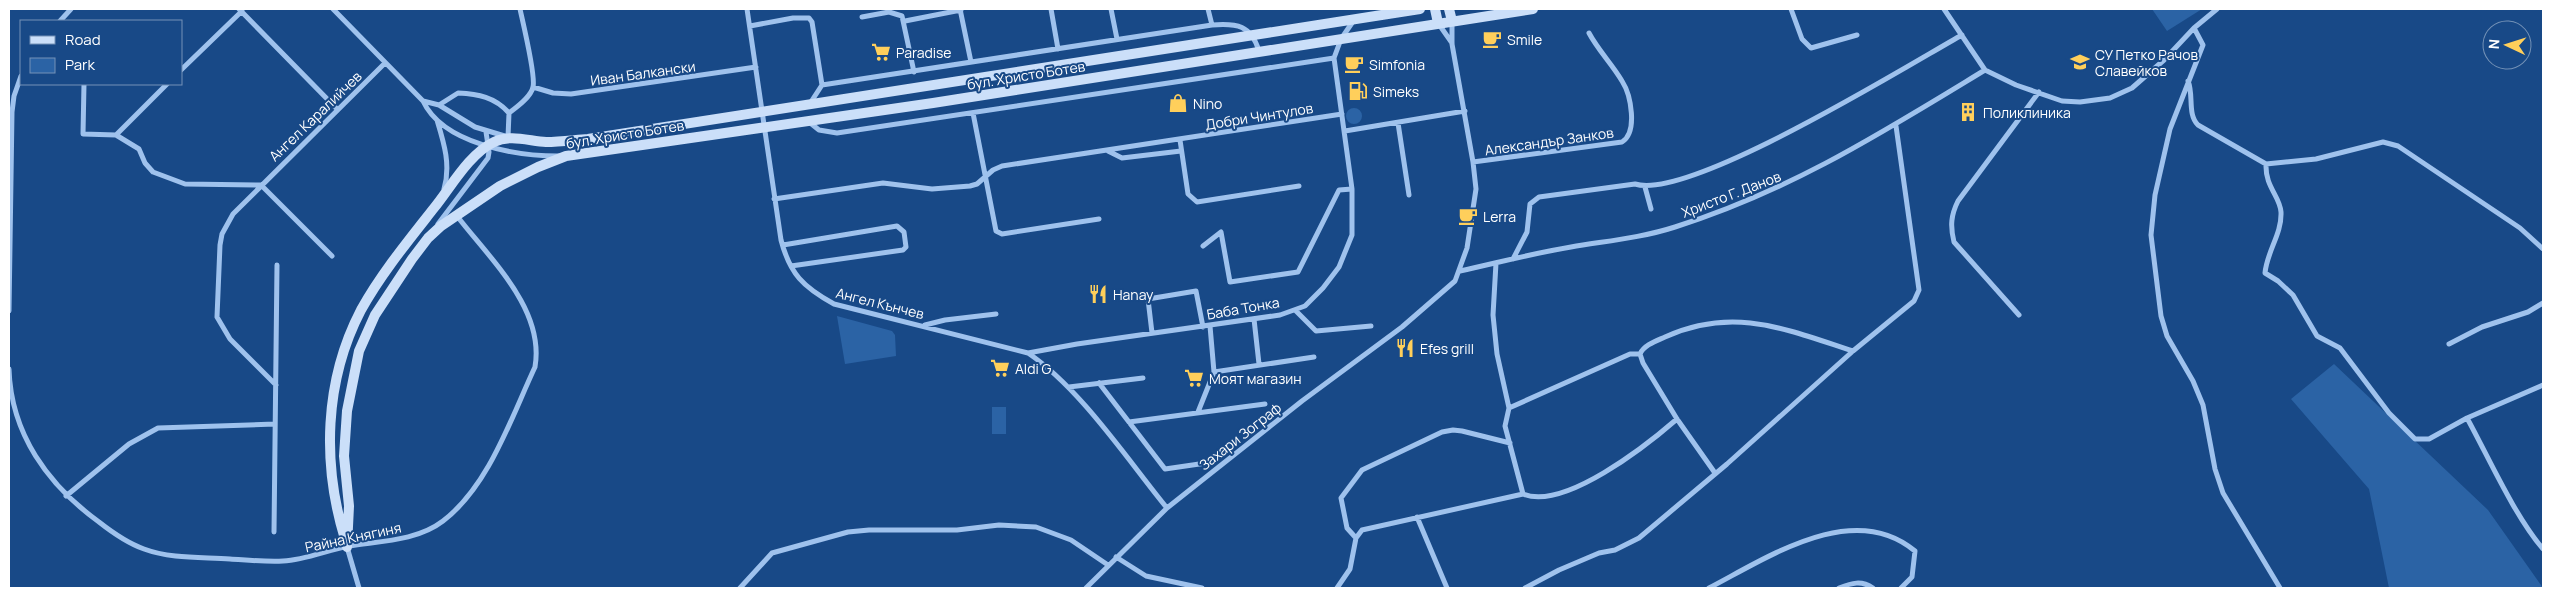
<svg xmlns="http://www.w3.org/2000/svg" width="2552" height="597" font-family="Manrope,sans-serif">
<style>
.green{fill:#2b63a5}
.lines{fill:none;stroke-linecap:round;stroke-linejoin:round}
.street{stroke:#9fc2ed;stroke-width:5}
.secondary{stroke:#cbdff9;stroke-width:10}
.labels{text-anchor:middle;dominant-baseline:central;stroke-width:4;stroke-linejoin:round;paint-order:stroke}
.poi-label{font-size:14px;fill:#fff;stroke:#184987;text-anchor:start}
.street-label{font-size:14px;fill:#fff;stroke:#184987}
</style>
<rect width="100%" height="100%" fill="#184987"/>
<path class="green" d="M2152 9H2202L2167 31Z
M1346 116a8 8 0 1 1 16 0a8 8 0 1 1-16 0Z
M837 316 892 331 895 335 896 356 845 364Z
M2334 364 2488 510 2543 588H2389L2369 489 2291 399Z
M992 407H1006V434H992Z"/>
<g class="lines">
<path class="street" d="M239 9 337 109
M333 9 423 101C443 144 516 156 559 156
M747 9 781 240C790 274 803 287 834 304L1028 353C1080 388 1127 459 1167 508
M960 9 971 62
M1051 9 1058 49
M1111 9 1117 39
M1208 9 1212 25
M1791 9 1802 39 1811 48 1857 35
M1944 9 1985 70 2016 85 2062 101 2080 102 2110 98 2132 88 2164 60 2194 28 2217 9
M862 17 889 12 902 16 914 72
M60 21 71 9
M905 21 961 10
M1438 23 1452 43
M750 26 793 18H809L812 22 822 85
M2194 28 2203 45 2170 129 2155 195 2151 235 2161 316 2167 336 2193 381 2203 405 2215 469 2223 493 2280 588
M181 70 242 11
M2188 81C2194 95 2187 114 2198 125L2266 164 2316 159 2383 142 2398 146 2520 228 2543 249
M84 84 83 134 116 135 167 84
M533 87 553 93 571 94 756 67
M423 101 439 105 475 127 508 137 509 113C495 97 478 94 458 93L439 105
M809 105 822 85 1212 25C1237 23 1251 25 1259 51
M509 113C517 107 531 97 533 87 536 76 523 23 520 9
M973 113 996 231 1002 234 1099 219
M437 120C444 143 451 165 444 189
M809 122 819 130 837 133 1334 58
M1398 123 1409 195
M1345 131 1465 111
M116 135 139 149 145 163 153 172 185 184 261 185 332 256
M1180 140 1188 194 1197 202 1299 186
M1108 151 1122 158 1181 151
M1473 162 1622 142C1638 132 1631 95 1622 81 1612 64 1598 50 1589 33
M2266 164C2265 187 2280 196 2281 212 2282 234 2267 251 2265 273L2278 281 2293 295 2317 336 2340 348 2389 413 2415 439H2429L2467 418 2543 385
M1645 187 1651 209
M774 199 883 183 932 189 970 186 977 184 993 170 1002 166 1342 114
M438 224 488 158 489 152 486 132
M783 245 897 226 904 232 906 247 903 250 791 266
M1203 246 1221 232 1230 282 1298 272 1339 190 1352 189
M1513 259 1527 232 1530 204 1539 197 1635 184C1689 201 1905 67 1962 35
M1496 263 1493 315 1497 354 1509 408 1505 426 1523 494
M1460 271C1497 263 1534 253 1571 247 1606 241 1641 238 1675 227 1790 191 1883 132 1985 70
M1295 310 1316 331 1371 326
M9 311 12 112 14 96 21 76
M2019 315 1954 242C1950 226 1951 215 1958 201L2039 92
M1254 319 1259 364
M925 325 945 320 996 314
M1152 333 1148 299 1196 291 1203 327
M2449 344 2482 327 2528 312 2543 303
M1028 353 1077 344 1280 315 1305 306 1323 288 1339 267 1352 235V189L1334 58 1341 39 1354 20
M9 369C11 434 48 485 99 522 113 533 127 543 144 549 171 559 202 557 230 559 247 560 266 562 283 561 306 560 327 550 349 546 380 541 417 541 443 521 489 486 511 418 535 367 545 309 490 259 457 216
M1214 372 1314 357
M1099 383 1165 469 1213 462
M276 385 230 339 217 317 220 245 222 234 233 214 385 63
M1069 387 1143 378
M1509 408 1630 354H1640
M1198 412 1214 372 1210 326
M2467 418C2489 458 2514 515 2543 549
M1129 422 1265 404
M1715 473 1677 419 1643 363 1640 354C1644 345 1656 341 1665 337 1733 306 1785 329 1853 351
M66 496 129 444 158 428 275 424
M1417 517 1447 588
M274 532 277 265
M1356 538 1347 528 1341 498 1362 470 1442 432 1453 430 1462 431 1510 443
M347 547 359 588
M1116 557 1146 576 1202 588
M740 588 772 553 848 532 869 530H957L999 525 1036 527 1071 540 1108 565
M1086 588 1167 508 1302 401 1402 327 1455 281 1467 248 1476 189 1473 162 1452 44V21
M1337 588 1350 569 1356 538 1362 530 1523 494C1564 511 1647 445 1677 419
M1525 588 1559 570 1599 553 1615 550 1639 538 1727 464 1853 351 1914 301 1919 290 1896 126
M1709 588C1767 558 1853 499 1915 551L1912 577 1901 588
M1839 588C1852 583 1861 580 1873 588"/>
<path class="secondary" d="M1435 9 1438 23
M1449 9 1452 21
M345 539C322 464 324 381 361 310 381 274 408 241 434 208 451 187 469 154 494 142 510 134 529 141 546 142 560 142 574 140 588 139L1420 9
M347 547 349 506 344 456 347 411 359 351 375 315 412 259 428 238 441 226 500 186 538 167 566 156 933 103 1533 9"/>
</g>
<defs>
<g id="cafe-bare" transform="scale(1.5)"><path d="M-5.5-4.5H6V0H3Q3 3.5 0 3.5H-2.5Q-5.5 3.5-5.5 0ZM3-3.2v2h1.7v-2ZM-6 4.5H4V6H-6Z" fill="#ffcf5b" stroke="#184987" stroke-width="2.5" paint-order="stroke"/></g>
<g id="supermarket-bare" transform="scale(1.5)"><path d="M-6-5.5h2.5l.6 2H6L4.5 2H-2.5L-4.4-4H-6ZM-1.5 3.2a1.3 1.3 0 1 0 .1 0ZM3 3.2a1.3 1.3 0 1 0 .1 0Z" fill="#ffcf5b" stroke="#184987" stroke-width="2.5" paint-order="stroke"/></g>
<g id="school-bare" transform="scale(1.5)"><path d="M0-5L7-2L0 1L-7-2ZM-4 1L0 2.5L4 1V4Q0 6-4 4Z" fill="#ffcf5b" stroke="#184987" stroke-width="2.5" paint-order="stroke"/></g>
<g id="fuel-bare" transform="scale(1.5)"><path d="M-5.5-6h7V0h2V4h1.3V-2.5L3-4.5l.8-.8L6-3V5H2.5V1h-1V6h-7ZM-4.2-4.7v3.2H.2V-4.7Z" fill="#ffcf5b" stroke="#184987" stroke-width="2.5" paint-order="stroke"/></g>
<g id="shop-bare" transform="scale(1.5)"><path d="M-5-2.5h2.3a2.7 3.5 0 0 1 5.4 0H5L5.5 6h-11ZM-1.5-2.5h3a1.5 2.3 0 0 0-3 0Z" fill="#ffcf5b" stroke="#184987" stroke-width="2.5" paint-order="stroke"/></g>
<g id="building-bare" transform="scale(1.5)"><path d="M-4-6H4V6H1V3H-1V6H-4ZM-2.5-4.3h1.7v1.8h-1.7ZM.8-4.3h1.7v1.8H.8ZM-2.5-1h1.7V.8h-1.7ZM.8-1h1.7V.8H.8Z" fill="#ffcf5b" stroke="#184987" stroke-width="2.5" paint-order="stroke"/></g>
<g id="restaurant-bare" transform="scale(1.5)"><path d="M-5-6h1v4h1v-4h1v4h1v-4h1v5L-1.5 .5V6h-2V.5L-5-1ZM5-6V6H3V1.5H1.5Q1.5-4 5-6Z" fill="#ffcf5b" stroke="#184987" stroke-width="2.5" paint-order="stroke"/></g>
</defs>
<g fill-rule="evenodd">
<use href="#cafe-bare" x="1492" y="39"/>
<use href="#supermarket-bare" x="881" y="52"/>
<use href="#school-bare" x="2080" y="62"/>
<use href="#cafe-bare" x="1354" y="64"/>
<use href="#fuel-bare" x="1358" y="91"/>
<use href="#shop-bare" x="1178" y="103"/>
<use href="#building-bare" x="1968" y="112"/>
<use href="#cafe-bare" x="1468" y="216"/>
<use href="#restaurant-bare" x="1098" y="294"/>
<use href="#restaurant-bare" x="1405" y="348"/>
<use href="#supermarket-bare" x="1000" y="368"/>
<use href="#supermarket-bare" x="1194" y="378"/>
</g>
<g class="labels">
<g class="poi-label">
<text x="1507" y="39">Smile</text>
<text x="896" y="52">Paradise</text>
<text x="2095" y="54">СУ Петко Рачов<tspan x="2095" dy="16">Славейков</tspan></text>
<text x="1369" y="64">Simfonia</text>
<text x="1373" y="91">Simeks</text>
<text x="1193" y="103">Nino</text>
<text x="1983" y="112">Поликлиника</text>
<text x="1483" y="216">Lerra</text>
<text x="1113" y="294">Hanay</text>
<text x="1420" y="348">Efes grill</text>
<text x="1015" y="368">Aldi G</text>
<text x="1209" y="378">Моят магазин</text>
</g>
<g class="street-label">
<text transform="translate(643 73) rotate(-8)">Иван Балкански</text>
<text transform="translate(1026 75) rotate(-9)">бул. Христо Ботев</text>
<text transform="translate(315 116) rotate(-44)">Ангел Каралийчев</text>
<text transform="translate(1259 116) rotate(-9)">Добри Чинтулов</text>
<text transform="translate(625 134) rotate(-9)">бул. Христо Ботев</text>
<text transform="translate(1549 141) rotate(-8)">Александър Занков</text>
<text transform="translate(1731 194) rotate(-21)">Христо Г. Данов</text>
<text transform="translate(880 303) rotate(14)">Ангел Кънчев</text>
<text transform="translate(1243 308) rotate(-10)">Баба Тонка</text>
<text transform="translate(1240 436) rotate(-38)">Захари Зограф</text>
<text transform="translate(353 537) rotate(-12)">Райна Княгиня</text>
</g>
</g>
<rect width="2552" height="597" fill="none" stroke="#ffffff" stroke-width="20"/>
<rect x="20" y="20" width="162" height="65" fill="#184987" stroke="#7492b7"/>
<rect x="30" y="36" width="25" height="8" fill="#cbdff9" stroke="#7492b7"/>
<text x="65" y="45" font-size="15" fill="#ffffff">Road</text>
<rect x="30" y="58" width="25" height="15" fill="#2b63a5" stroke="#7492b7"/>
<text x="65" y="70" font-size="15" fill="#ffffff">Park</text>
<g transform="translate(2507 45) rotate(274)"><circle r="24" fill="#184987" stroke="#7492b7"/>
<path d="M0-4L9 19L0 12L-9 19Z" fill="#ffcf5b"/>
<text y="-8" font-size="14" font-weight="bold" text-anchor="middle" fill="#ffffff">N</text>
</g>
</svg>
